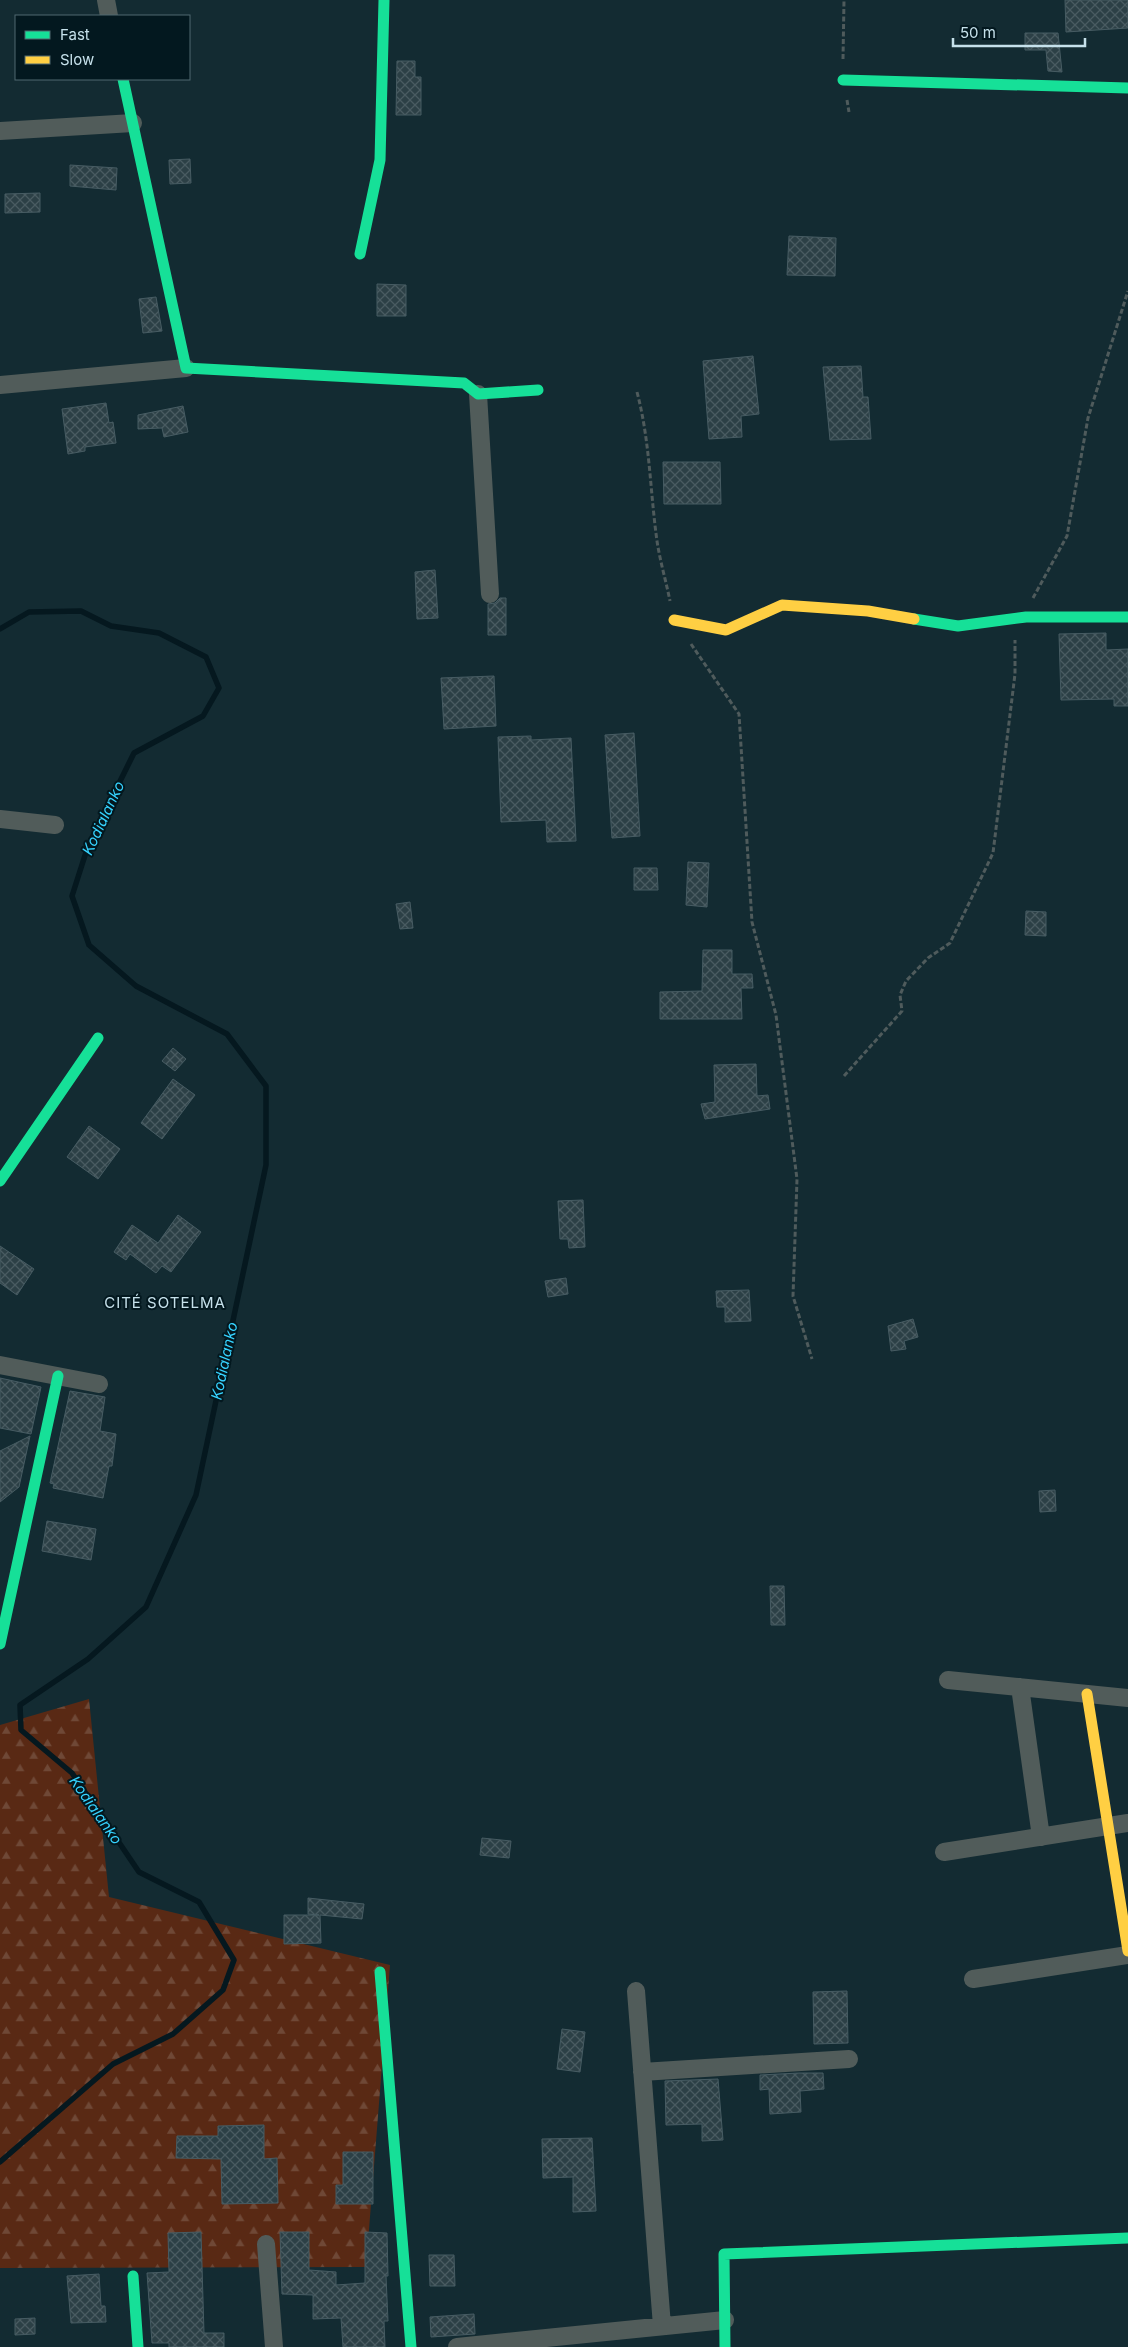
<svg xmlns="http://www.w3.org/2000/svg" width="1128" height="2347" font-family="Inter,sans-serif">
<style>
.forest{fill:url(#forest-firs)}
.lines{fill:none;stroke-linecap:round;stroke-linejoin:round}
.stream{stroke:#05181f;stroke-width:5.5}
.building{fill:url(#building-cross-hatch);stroke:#475c63}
.path{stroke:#4f5b5c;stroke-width:3;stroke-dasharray:5 2.5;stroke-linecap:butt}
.street{stroke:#515c5a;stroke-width:18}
.fast{stroke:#16e098;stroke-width:11}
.slow{stroke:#ffcf43;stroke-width:11}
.labels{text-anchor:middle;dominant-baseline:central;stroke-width:4;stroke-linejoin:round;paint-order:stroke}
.water-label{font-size:15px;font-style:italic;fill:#36d3ff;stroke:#03181f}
.neighbourhood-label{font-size:15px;letter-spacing:1px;fill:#c6e1eb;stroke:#03181f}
</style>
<defs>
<pattern id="forest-firs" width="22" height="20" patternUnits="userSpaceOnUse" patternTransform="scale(1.25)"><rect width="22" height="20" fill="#592914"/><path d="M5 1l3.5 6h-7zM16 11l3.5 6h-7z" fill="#6f4836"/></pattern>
<pattern id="building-cross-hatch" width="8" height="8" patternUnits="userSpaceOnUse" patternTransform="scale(1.25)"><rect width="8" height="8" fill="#2c4046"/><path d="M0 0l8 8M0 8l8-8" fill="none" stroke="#495b61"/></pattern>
</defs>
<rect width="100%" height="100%" fill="#132b32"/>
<path class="forest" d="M89 1699 109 1897 390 1965 366 2267 0 2268V1725Z"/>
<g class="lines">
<path class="stream" d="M0 629 29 612 81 611 111 626 159 633 206 657 219 688 203 716 134 753 88 846 72 896 89 945 136 986 227 1034 266 1086V1165L196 1495 146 1607 88 1659 20 1705 21 1730 72 1773 139 1872 199 1902 234 1960 223 1990 173 2034 113 2064 0 2162"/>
</g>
<path class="building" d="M1065 0H1128V28L1066 32Z
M1025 33H1058L1062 72 1048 71 1046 50H1025Z
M397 61H415V77H421V115H396Z
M190 159 191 183 170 184 169 160Z
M70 165 117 168 116 190 70 186Z
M40 193V212L5 213V194Z
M789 236 836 238 835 276 787 275Z
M377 284 406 285V316H377Z
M156 297 162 331 143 333 139 299Z
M753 356 759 414 741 416 742 437 709 439 703 361Z
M861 366 863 397H868L871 439 830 440 823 367Z
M106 403 109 423 113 422 116 443 85 447V451L68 454 62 409Z
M183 406 188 432 164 437 162 428 138 429V415Z
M663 462H720L721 504H664Z
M435 570 438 618 417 619 415 572Z
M500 598H506V635H488V604L495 603Z
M1106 633V650L1128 649V706H1114V699L1061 700 1059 634Z
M494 676 496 726 444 729 441 678Z
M634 733 640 836 612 838 605 735Z
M531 736V740L571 738 576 841 547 842 546 820 501 822 498 737Z
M688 862 709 863 707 907 686 905Z
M634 868H657L658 890H634Z
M410 902 413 928 400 929 396 904Z
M1026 911 1046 912V936L1025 935Z
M703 950H732V974H752L753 988H741L742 1019H660V992L702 991Z
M173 1048 186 1059 175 1071 162 1061Z
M756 1064 757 1096 768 1095 770 1109 705 1119 701 1104 715 1102 714 1065Z
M173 1079 195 1095 162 1139 141 1123Z
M89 1126 120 1149 98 1179 67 1157Z
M583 1200 585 1247 569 1248 568 1239H560L558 1201Z
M178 1215 201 1232 171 1272 162 1266 156 1273 130 1254 126 1260 114 1252 132 1225 158 1243Z
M0 1246 34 1269 17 1295 0 1283Z
M566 1278 568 1294 548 1297 545 1281Z
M749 1290 751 1321 725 1322V1307H717L716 1291Z
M913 1319 918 1337 904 1341 906 1349 891 1351 888 1326Z
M0 1378 41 1387 31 1434 0 1428Z
M70 1391 105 1397 100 1431 116 1434 112 1466H109L103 1498 53 1488 54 1484 50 1483Z
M30 1436 19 1487 0 1502V1451Z
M1055 1490 1056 1511 1040 1512 1039 1491Z
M47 1521 96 1529 91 1560 42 1551Z
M770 1586H784L785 1625H771Z
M482 1838 511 1841 509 1858 480 1855Z
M308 1898 364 1904 362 1919 320 1915 321 1943 284 1944V1915H319L308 1914Z
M847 1991 848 2043 814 2044 813 1992Z
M562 2029 585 2032 580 2072 557 2069Z
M799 2073H823L824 2089 800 2091 801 2112 770 2114 769 2089 760 2090V2075Z
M718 2079 723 2140 702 2141V2124L666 2125 665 2081Z
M264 2125V2159L277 2158 278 2203 222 2204 221 2159 176 2158 177 2136H218V2126Z
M592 2138 596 2211 573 2212V2177L543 2178 542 2139Z
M343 2152H373V2204H336V2185H343Z
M201 2232 204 2333H224V2347H169V2343H152L147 2273 169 2272 168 2233Z
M280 2232H309V2270L336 2272V2285L365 2283V2232L387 2233 388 2276H386L388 2321H384L385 2347H343L341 2318 313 2319V2295L282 2294Z
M429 2255H454L455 2286H430Z
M99 2274 101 2306H105L106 2322 71 2323 67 2276Z
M474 2314 475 2334 431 2337 430 2317Z
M35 2318V2334L15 2335V2319Z"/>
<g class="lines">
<path class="path" d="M843 59 844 0
M847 100 849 112
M637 392C650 441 650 491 657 541 660 561 666 581 670 601
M1033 598 1067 536 1088 418 1128 291
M691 644 739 714 752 922 776 1015 797 1179 793 1296 812 1359
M844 1076 902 1011 900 995 906 981 928 958 950 943 993 853 1015 674V640"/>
<path class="street" d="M106 0 109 16
M0 131 133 123
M0 385 186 368
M478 394 490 594
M0 819 55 825
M0 1365 99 1384
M948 1680 1128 1698
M1020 1687 1041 1837
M944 1852 1128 1823
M973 1979 1128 1955
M636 1991 662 2326
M642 2072 849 2059
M266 2244 274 2347
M457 2347 725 2320"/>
<path class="fast" d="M123 79 186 368 464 383 478 394 538 390
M843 80 1128 88
M360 254 380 160 384 0
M914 619 958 626 1026 617H1128
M0 1181 98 1038
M0 1644 58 1376
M380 1972 411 2347
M133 2276 138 2347
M725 2347 724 2254 1128 2238"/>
<path class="slow" d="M674 620 726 630 782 605 868 611 914 619
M1087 1694 1128 1951"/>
</g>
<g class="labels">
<g class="water-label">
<text transform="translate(103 818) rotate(-65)">Kodialanko</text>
<text transform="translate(224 1361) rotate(-78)">Kodialanko</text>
<text transform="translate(96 1810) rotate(55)">Kodialanko</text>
</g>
<g class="neighbourhood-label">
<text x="165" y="1302">CITÉ SOTELMA</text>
</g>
</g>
<rect x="15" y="15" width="175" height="65" fill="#03181f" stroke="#516871"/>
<rect x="25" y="31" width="25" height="8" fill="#16e098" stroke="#516871"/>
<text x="60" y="40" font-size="15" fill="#c6e1eb">Fast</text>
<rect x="25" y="56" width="25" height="8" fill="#ffcf43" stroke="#516871"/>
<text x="60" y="65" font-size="15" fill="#c6e1eb">Slow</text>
<path d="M953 38v8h132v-8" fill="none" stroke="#c6e1eb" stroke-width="2.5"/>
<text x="960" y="38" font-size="15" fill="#c6e1eb" stroke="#03181f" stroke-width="4" paint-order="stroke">50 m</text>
</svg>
